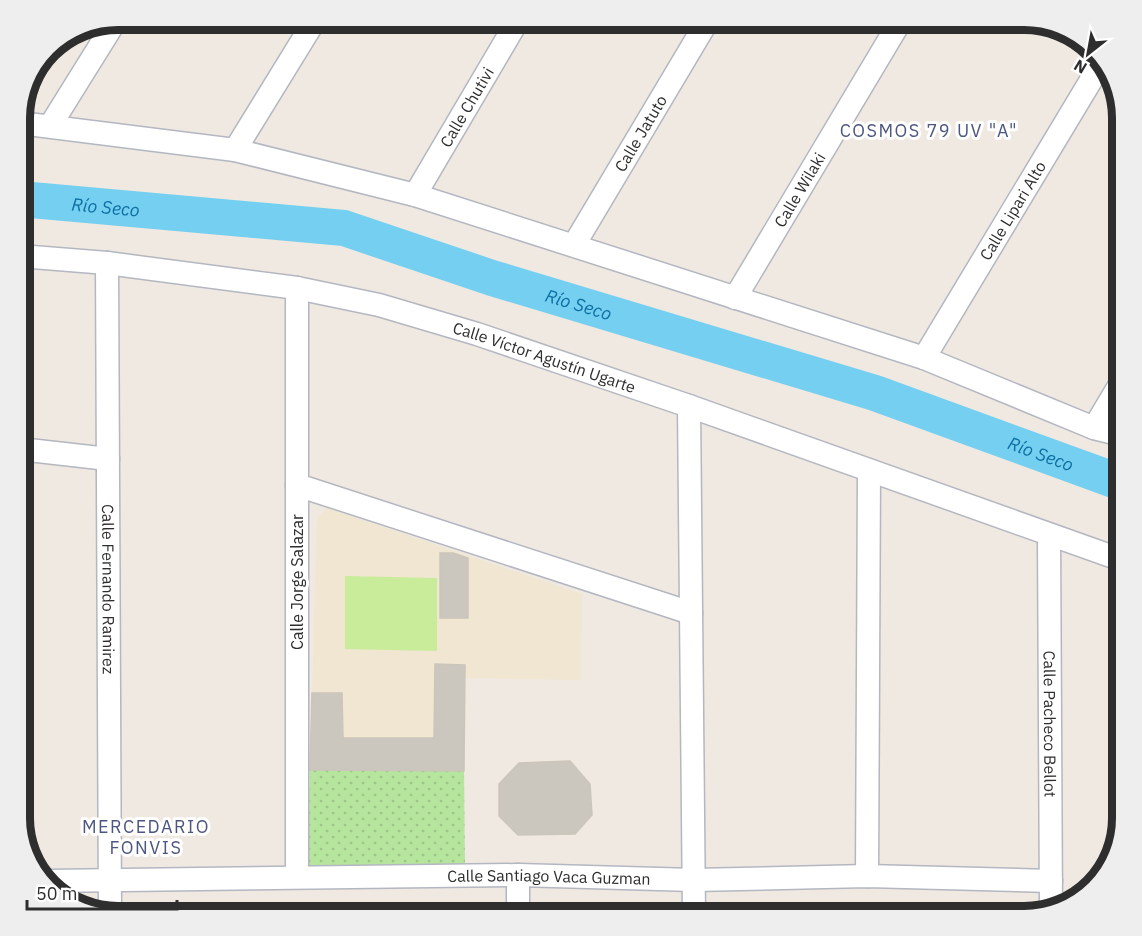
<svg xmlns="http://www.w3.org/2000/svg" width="1142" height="936" font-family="'IBM Plex Sans',sans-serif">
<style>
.education{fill:#f0e6d1}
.park{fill:url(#park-dots)}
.pitch{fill:#c9ec9a}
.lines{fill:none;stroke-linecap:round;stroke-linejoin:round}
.river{stroke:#75cff0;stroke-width:36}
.building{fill:#cbc7bf;stroke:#cbc5ba;stroke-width:1.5}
.minor-casing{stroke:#b4b7c1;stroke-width:25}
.minor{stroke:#fff;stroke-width:22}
.labels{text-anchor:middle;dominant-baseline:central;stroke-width:6;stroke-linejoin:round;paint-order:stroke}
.street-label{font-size:16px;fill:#2e2e2e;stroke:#fff}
.neighbourhood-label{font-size:18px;letter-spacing:1.5px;fill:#4d5680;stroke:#fff}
.water-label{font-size:18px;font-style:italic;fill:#0d6fa3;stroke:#fff}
.rim{fill:none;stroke:#2e2e2e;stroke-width:8}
</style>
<defs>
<pattern id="park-dots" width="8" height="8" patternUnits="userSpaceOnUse" patternTransform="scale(1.5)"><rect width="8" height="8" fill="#b6e59e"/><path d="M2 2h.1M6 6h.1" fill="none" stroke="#9dc588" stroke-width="1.8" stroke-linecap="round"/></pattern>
</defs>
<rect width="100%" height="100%" fill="#efe9e1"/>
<path class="education" d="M327 508 582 594 581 680 465 678 464 771 310 770 317 518Z"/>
<path class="park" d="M310 770 464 771 465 866 308 871Z"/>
<path class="pitch" d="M345 576 437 578V651L345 649Z"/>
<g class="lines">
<path class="river" id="s1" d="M20 199 344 228 492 278 875 393 1122 483"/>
</g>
<path class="building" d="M440 553H453L468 558V618H440Z
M435 664 465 665 464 771 310 770 312 693H342L343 738H434Z
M570 761 590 784 592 815 575 834 518 835 499 816V784L519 763Z"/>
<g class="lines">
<g class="minor-casing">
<g id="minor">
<path d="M20 123 235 150 415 195 924 358 1094 428 1122 435"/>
<path d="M50 126 116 20"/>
<path d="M235 150 315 20"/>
<path id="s2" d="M415 195 518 20"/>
<path id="s3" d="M574 245 708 20"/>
<path id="s4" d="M20 256 107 263 297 288 379 305 477 334 689 406 1122 560"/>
<path id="s5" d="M107 263 110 914"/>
<path d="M297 288V877"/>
<path id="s6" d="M735 298 901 20"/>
<path id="s7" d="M924 358 1102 62"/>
<path d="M689 406 694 916"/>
<path d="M1094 428 1122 381"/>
<path d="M20 449 108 459"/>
<path d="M297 485 691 613"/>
<path id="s8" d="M1049 536 1051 911"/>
<path d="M518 875V916"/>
<path d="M867 876 869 471"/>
<path id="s9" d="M48 881 518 875 694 880 867 876 1051 881"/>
</g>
</g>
<use href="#minor" class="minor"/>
</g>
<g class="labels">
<g class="street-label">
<text stroke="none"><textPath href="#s2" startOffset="102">Calle Chutivi</textPath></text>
<text stroke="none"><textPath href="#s3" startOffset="130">Calle Jatuto</textPath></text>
<text stroke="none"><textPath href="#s6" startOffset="126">Calle Wilaki</textPath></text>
<text stroke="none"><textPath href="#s7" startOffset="172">Calle Lipari Alto</textPath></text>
<text stroke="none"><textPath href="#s4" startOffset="536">Calle Víctor Agustín Ugarte</textPath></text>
<text transform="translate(297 582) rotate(-90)">Calle Jorge Salazar</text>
<text stroke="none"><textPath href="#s5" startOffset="326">Calle Fernando Ramirez</textPath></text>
<text stroke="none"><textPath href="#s8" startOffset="188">Calle Pacheco Bellot</textPath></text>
<text stroke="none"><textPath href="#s9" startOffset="501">Calle Santiago Vaca Guzman</textPath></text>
</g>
<g class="neighbourhood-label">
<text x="929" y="130">COSMOS 79 UV "A"</text>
<text x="146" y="826">MERCEDARIO<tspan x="146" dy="21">FONVIS</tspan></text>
</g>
<g class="water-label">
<text stroke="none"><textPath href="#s1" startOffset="86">Río Seco</textPath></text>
<text stroke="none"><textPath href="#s1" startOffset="572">Río Seco</textPath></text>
<text stroke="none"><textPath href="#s1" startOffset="1058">Río Seco</textPath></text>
</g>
</g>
<path d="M0 0H1142V936H0ZM118 30H1024A88 88 0 0 1 1112 118V818A88 88 0 0 1 1024 906H118A88 88 0 0 1 30 818V118A88 88 0 0 1 118 30Z" fill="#eee" fill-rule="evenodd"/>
<path class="rim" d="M118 30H1024A88 88 0 0 1 1112 118V818A88 88 0 0 1 1024 906H118A88 88 0 0 1 30 818V118A88 88 0 0 1 118 30Z"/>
<g transform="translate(1088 54) rotate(211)" stroke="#ffffff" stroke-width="4.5" paint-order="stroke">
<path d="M0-4.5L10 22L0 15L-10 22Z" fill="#2e2e2e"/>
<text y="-9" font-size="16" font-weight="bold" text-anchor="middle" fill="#2e2e2e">N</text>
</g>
<path d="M27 900v9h150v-9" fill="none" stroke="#2e2e2e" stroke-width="3"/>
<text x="36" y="900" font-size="18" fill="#2e2e2e" stroke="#ffffff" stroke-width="4.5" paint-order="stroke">50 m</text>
</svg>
